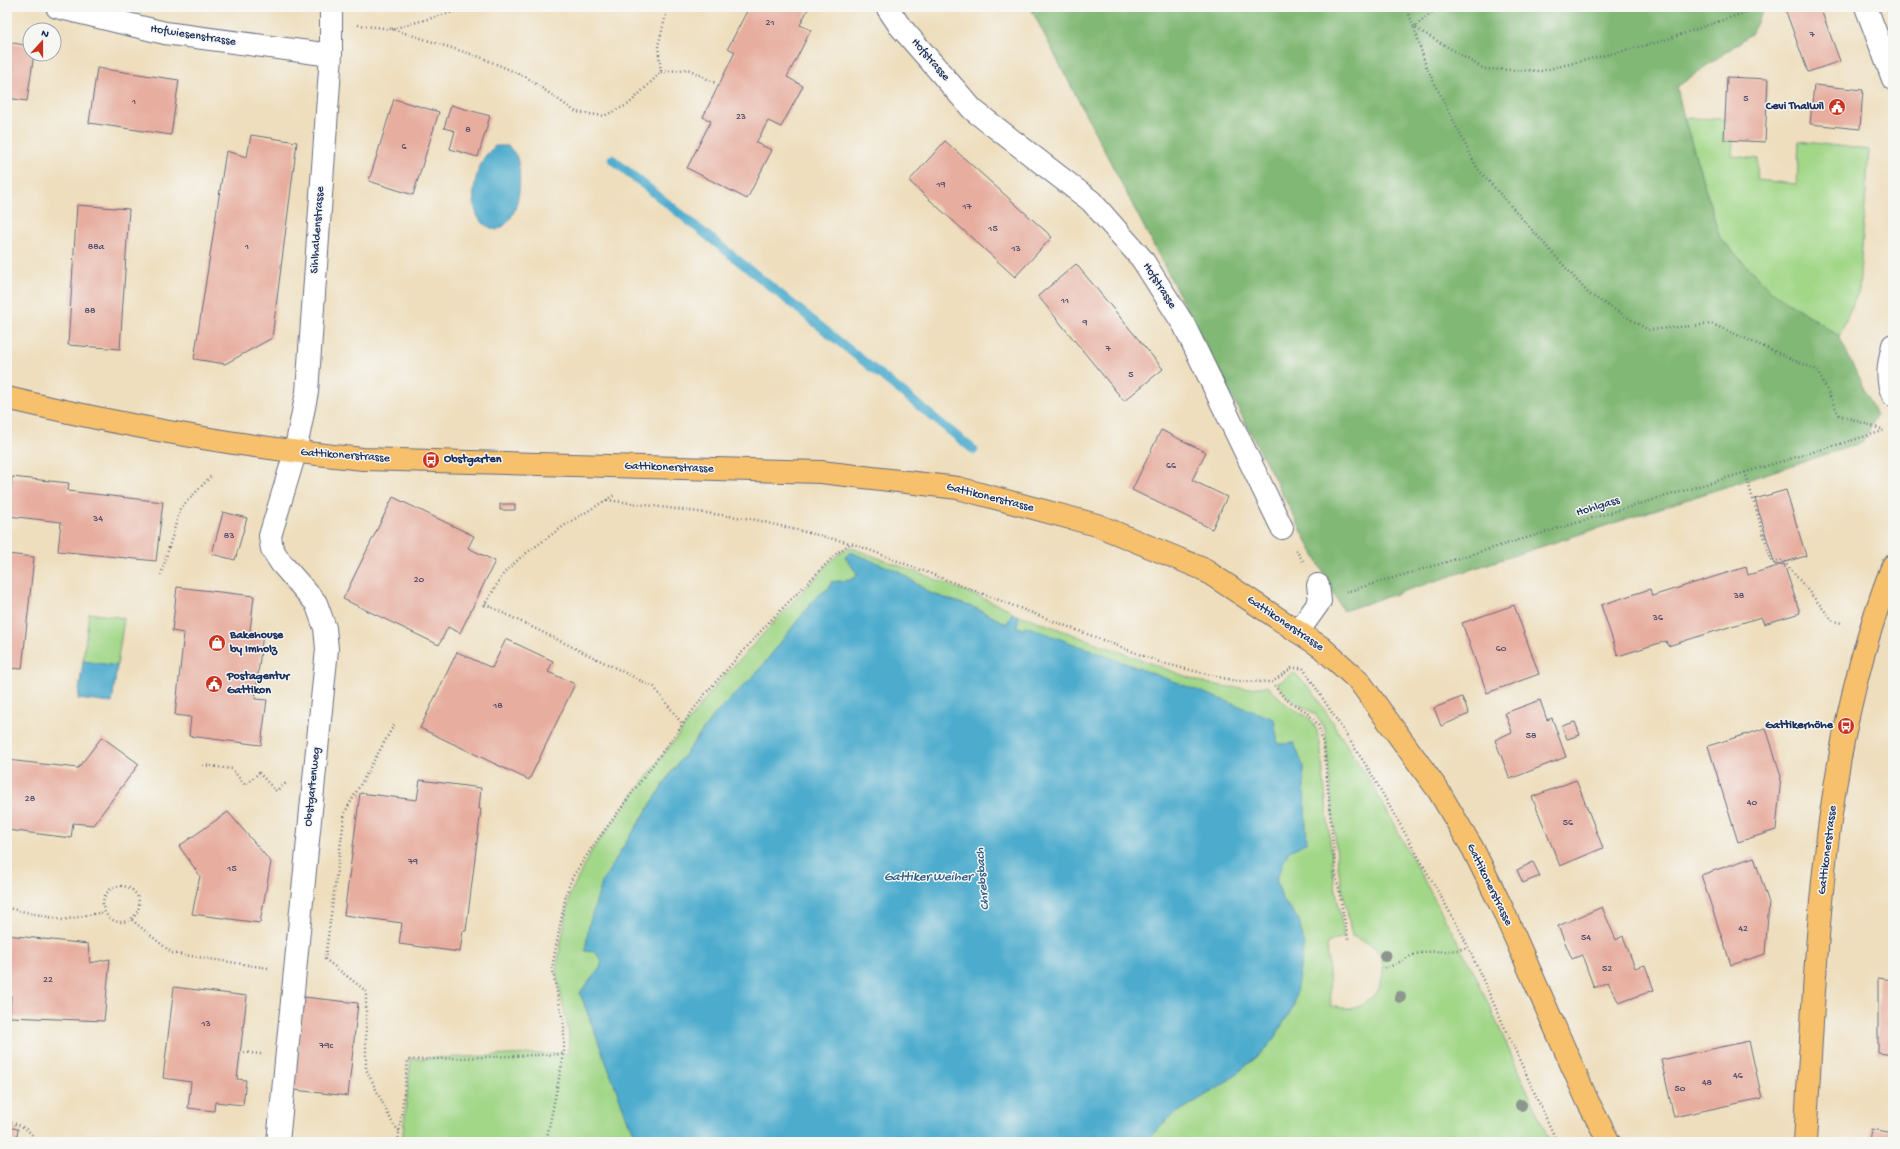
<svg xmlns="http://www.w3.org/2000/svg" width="1900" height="1149" font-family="'Gochi Hand',sans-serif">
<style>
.green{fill:#a2d788;stroke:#5e8373}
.forest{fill:#81b874;stroke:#4e7469}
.water{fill:#4eaccd;stroke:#346e96}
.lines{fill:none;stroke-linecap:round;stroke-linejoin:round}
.stream{stroke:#4eaccd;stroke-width:9}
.building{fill:#e7ad9f}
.minor-casing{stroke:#656c7f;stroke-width:24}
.major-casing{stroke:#656c7f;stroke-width:24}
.path{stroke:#656c7f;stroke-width:2.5;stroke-dasharray:1 3;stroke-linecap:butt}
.minor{stroke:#fff;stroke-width:22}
.major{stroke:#f7c06c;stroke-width:22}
.tree{fill:#8d958e}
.labels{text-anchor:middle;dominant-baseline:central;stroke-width:3;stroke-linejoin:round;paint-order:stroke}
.number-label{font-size:10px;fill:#4e4e6e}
.street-label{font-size:12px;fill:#1b2f5e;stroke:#f6f6f2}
.poi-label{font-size:12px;font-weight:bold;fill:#1b2f5e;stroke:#f6f6f2;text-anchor:start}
.water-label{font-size:13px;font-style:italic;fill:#2d5b85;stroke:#f6f6f2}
</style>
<rect width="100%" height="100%" fill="#f6f6f2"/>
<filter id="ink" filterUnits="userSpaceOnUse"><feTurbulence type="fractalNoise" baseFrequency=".025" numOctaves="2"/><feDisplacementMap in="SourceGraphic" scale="8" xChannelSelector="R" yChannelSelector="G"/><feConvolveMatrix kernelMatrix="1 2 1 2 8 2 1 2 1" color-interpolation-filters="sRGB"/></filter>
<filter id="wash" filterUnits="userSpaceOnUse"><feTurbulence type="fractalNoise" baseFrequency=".012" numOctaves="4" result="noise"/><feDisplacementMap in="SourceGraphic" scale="16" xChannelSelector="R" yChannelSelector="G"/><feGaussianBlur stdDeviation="0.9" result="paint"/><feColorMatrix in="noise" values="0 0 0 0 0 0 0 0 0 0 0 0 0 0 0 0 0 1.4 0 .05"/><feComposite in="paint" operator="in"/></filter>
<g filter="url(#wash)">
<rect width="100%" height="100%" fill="#eedebd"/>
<path class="green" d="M1684 118 1725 119 1733 140 1732 156 1758 159 1757 180 1797 184 1799 141 1869 150 1859 290 1839 336 1770 290 1720 238Z
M852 548 932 578 1009 609 1012 613 1007 624 975 608 930 593 898 571 845 557 858 575 851 580 831 582 829 588 816 597 759 670 715 714 673 770 620 852 602 883 585 951 595 952 602 961 600 968 580 993 629 1123 640 1142H402L411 1059 558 1053 568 1054 569 1035 556 970 570 894 592 850 715 686 830 562 842 551Z
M89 613 124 618 117 666 83 661Z
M1019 616 1026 617 1201 682C1224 687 1243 690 1267 686L1286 704 1309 718 1316 728 1320 743 1334 879 1344 937 1334 940 1327 944 1331 1006C1337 1007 1349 1010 1355 1008 1378 1002 1393 968 1376 949 1370 943 1359 939 1352 936L1338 867 1325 729 1315 714 1289 698 1277 684 1294 673 1311 689 1373 786 1475 974 1550 1142H1145L1170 1117 1224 1084 1268 1048 1294 1006 1299 920 1282 899 1276 879 1288 852 1278 744 1026 626 1025 629 1016 627Z"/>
<path class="forest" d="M1030 7H1765L1751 34 1677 87 1684 118 1720 238 1770 290 1839 336 1876 415 1864 442 1343 611Z"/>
<path class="water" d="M495 146H508C511 149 516 154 517 158 523 179 520 222 496 230 492 228 485 226 482 222 468 208 474 176 483 160 485 155 491 150 495 146Z
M850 552 898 571 930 593 975 608 1007 624 1012 613 1019 616 1017 627 1025 629 1026 626 1274 719 1278 744 1294 743 1303 766 1307 842 1288 852 1276 879 1282 899 1299 920 1304 944 1294 1006 1268 1047 1224 1084 1170 1117 1145 1142H640L629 1123 580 993 600 968 602 961 595 952 585 951 589 924 602 883 620 852 673 770 715 714 759 670 816 597 829 588 831 582 851 580 858 575 845 557Z
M83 661 117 666 112 703 78 699Z"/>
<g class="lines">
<path class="stream" d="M612 159 974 450"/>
</g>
<g id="blocks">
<path class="building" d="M749 7H809L800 25 811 30 787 77 803 86 781 127 768 121 756 143 772 150 747 199 687 168 711 121 703 117 735 52 728 48Z
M1790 7H1820L1840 61 1808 72 1785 9Z
M7 42 30 46V54H34L27 101 7 98Z
M97 68 179 80 171 135 89 123Z
M1727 77 1768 79 1765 142 1724 140Z
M1814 85 1863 90 1860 129 1810 124Z
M394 99 439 112 413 195 369 181Z
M451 105 490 116 478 157 450 149 455 131 444 128Z
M251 135 297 142 272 338 225 364 194 359 226 151 247 157Z
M945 141 1052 237 1015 277 909 181Z
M77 205 129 209 120 349 68 345Z
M1076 264 1163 369 1124 401 1038 296Z
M1161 430 1206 452 1192 480 1227 497 1212 529 1132 490Z
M12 477 69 483 68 491 163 502 156 561 58 551 61 522 8 516Z
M1786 490 1806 556 1775 565 1755 499Z
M393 497 474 536 468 548 495 561 460 633 448 627 439 645 343 599Z
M500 504H515V510H500Z
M223 512 247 518 235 560 212 554Z
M7 554 34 557 22 669 7 668Z
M1784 564 1800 613 1764 624 1761 617 1668 646 1666 641 1618 656 1601 605 1650 589 1652 596 1746 567 1748 575Z
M177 587 254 596 250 631 263 633 255 699 267 700 261 745 189 736 191 717 175 715 184 633 172 631Z
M1514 605 1539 674 1487 693 1462 623Z
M506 639 553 661 548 672 575 684 529 780 420 728 457 652 492 668Z
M1462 697 1469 714 1441 726 1434 708Z
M1540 700 1547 720 1552 718 1566 757 1510 779 1495 740 1512 732 1505 713Z
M1575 722 1580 735 1567 739 1562 726Z
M1766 728 1781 776 1776 830 1738 842 1708 746Z
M102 737 139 764 93 825 73 823 71 838 7 830V760L78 768Z
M420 780 481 788 479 809H481L466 931H463L460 952 399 944 402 923 344 915 360 793 417 800Z
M1576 780 1603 848 1560 866 1532 797Z
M228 812 271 862 260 923 192 914 200 876 179 846Z
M1754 857 1769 903 1765 954 1731 965 1701 875Z
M1533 862 1540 876 1523 883 1517 870Z
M1602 907 1616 940 1623 936 1635 968 1645 965 1654 990 1619 1003 1608 982 1594 988 1582 955 1572 959 1558 926Z
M7 935 88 944 90 963 110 959 104 1021 10 1017 11 991 7 990Z
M1878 978 1893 980V1055L1878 1053Z
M174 987 247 996 237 1079 246 1080 243 1105 215 1102 214 1111 188 1108 191 1082 163 1078Z
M304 997 358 1003 348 1096 294 1090Z
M1749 1041 1762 1098 1674 1117 1661 1060Z
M7 1127 18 1129 16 1142H7Z
M1872 1129 1893 1133V1142H1870Z"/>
</g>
</g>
<g filter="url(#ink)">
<use href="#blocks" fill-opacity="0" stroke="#656c7f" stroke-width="1"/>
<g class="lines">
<g class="minor-casing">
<path id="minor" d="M57 7 165 33 331 55
M887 7 899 25 973 110 1091 201 1142 259 1184 325 1282 528
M1866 7 1893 79
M1893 345C1889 362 1885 379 1893 395
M1298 632 1320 601 1318 585
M278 1142 327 649 325 628 316 603 281 563 272 549 270 536 295 453 307 392 331 55V7"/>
</g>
<g class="major-casing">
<path id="major" d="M7 398C125 426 243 448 363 459L821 472 958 488 1097 525 1203 569 1321 647 1359 681 1438 790 1473 849 1502 908 1588 1102 1609 1142
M1805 1142C1817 948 1821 747 1893 565"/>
</g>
<path class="path" d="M1406 7 1414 27 1484 69 1541 71 1659 42 1761 7
M1438 7 1414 27 1426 66 1477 168 1589 294 1648 330 1712 324 1817 370 1839 415 1884 430
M358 25 392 29 480 57 526 77 576 112 604 116 629 104 661 72 658 46 668 7
M392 29 460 10 462 7
M661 72 688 69 715 83
M1745 472 1772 563 1783 560 1833 621 1842 623
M607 500 752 519 850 543
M1296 550 1304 563
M161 575 180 509 212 475
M1346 592 1883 431
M485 604 654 687 683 725
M484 606 504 573 521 557 565 525 616 494
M1272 682 1284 698 1305 711 1318 724 1324 748 1336 875 1348 939
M394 725 345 812 325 959 366 991V1069L393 1124 400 1132
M203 765 232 769 245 785 259 773 276 791 286 783
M103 904a18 18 0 1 1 36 0a18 18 0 1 1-36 0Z
M7 908 63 920 104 912
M132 920 172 953 268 968
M1384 968C1396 966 1404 958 1416 954 1434 949 1450 954 1468 947
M240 1052 261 1054
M7 1122C21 1124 30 1130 37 1142
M398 1142 408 1060 564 1054
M546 1142 564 1054V1026L552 968 566 894 573 876 593 846 705 694 769 622 837 553 851 543 1162 663 1235 681 1272 682 1292 668H1303L1371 773 1462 934 1557 1142"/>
<use href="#minor" class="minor"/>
<use href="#major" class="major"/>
</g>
<g class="tree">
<circle cx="1385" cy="956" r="6"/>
<circle cx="1400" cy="997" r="6"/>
<circle cx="1521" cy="1105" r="6"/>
</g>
</g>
<defs>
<g id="civic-disc" transform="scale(0.9)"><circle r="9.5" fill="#c8321e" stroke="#f6f6f2"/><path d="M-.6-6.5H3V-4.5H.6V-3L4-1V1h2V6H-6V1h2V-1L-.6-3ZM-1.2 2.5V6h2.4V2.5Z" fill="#fff"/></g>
<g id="bus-disc" transform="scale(0.9)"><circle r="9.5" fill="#c8321e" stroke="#f6f6f2"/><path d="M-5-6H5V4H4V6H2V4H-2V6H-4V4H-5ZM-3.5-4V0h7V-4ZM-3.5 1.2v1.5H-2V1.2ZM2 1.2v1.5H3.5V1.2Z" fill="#fff"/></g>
<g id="shop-disc" transform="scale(0.9)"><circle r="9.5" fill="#c8321e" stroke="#f6f6f2"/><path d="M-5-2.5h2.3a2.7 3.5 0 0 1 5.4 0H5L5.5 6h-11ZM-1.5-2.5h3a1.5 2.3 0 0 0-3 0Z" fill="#fff"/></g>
</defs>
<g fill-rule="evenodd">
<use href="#civic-disc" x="1837" y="107"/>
<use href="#bus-disc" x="431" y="460"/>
<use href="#shop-disc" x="217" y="643"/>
<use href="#civic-disc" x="214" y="684"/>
<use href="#bus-disc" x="1846" y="726"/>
</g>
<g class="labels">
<g class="number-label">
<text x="770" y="23">21</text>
<text x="1812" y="35">7</text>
<text x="1746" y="99">5</text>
<text x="134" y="102">1</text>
<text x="741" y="117">23</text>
<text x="468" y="130">8</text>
<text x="404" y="147">6</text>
<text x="941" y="185">19</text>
<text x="967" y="207">17</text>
<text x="993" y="229">15</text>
<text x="96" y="247">88a</text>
<text x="247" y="247">1</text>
<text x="1016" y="249">13</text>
<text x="1065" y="301">11</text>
<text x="90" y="311">88</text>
<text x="1085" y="323">9</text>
<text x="1108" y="349">7</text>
<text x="1131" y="375">5</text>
<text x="1171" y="466">66</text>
<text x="98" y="519">34</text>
<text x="229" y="536">83</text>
<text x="419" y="580">20</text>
<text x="1739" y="596">38</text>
<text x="1658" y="618">36</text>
<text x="1501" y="649">60</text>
<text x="498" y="706">18</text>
<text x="1531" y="736">58</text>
<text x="30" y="799">28</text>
<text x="1752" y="803">40</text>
<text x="1568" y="823">56</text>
<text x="413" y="862">79</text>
<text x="232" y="869">15</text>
<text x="1743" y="929">42</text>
<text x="1586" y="938">54</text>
<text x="1607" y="969">52</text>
<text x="48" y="980">22</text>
<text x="206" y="1024">13</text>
<text x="326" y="1046">79c</text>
<text x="1738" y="1076">46</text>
<text x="1707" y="1083">48</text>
<text x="1680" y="1089">50</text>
</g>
<g class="street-label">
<text transform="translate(193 36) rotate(9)">Hofwiesenstrasse</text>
<text transform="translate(930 60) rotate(49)">Hofstrasse</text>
<text transform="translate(318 230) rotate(-86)">Sihlhaldenstrasse</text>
<text transform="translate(1159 286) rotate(57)">Hofstrasse</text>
<text transform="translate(345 456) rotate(4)">Gattikonerstrasse</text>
<text transform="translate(669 468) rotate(2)">Gattikonerstrasse</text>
<text transform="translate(990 498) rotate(14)">Gattikonerstrasse</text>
<text transform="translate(1598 507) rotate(-17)">Hohlgass</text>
<text transform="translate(1285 624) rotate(34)">Gattikonerstrasse</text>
<text transform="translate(313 787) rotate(-84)">Obstgartenweg</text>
<text transform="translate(1828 850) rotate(-83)">Gattikonerstrasse</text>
<text transform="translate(1489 885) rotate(64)">Gattikonerstrasse</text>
</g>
<g class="poi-label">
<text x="1824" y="107" text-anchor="end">Cevi Thalwil</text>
<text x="444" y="460">Obstgarten</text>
<text x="230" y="636">Bakehouse<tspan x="230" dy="14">by Imholz</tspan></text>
<text x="227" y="677">Postagentur<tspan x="227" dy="14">Gattikon</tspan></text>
<text x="1833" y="726" text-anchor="end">Gattikerhöhe</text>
</g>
<g class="water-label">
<text x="928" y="877">Gattiker Weiher</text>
<text transform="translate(983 879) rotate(-95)">Chrebsbach</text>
</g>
</g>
<rect width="1900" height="1149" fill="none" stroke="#f6f6f2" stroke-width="24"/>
<g transform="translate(42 42) rotate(21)"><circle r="19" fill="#f6f6f2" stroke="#9ea6b7"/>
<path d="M0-3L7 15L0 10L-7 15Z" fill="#c8321e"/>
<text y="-6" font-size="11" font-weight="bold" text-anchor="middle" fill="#1b2f5e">N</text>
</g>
</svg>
